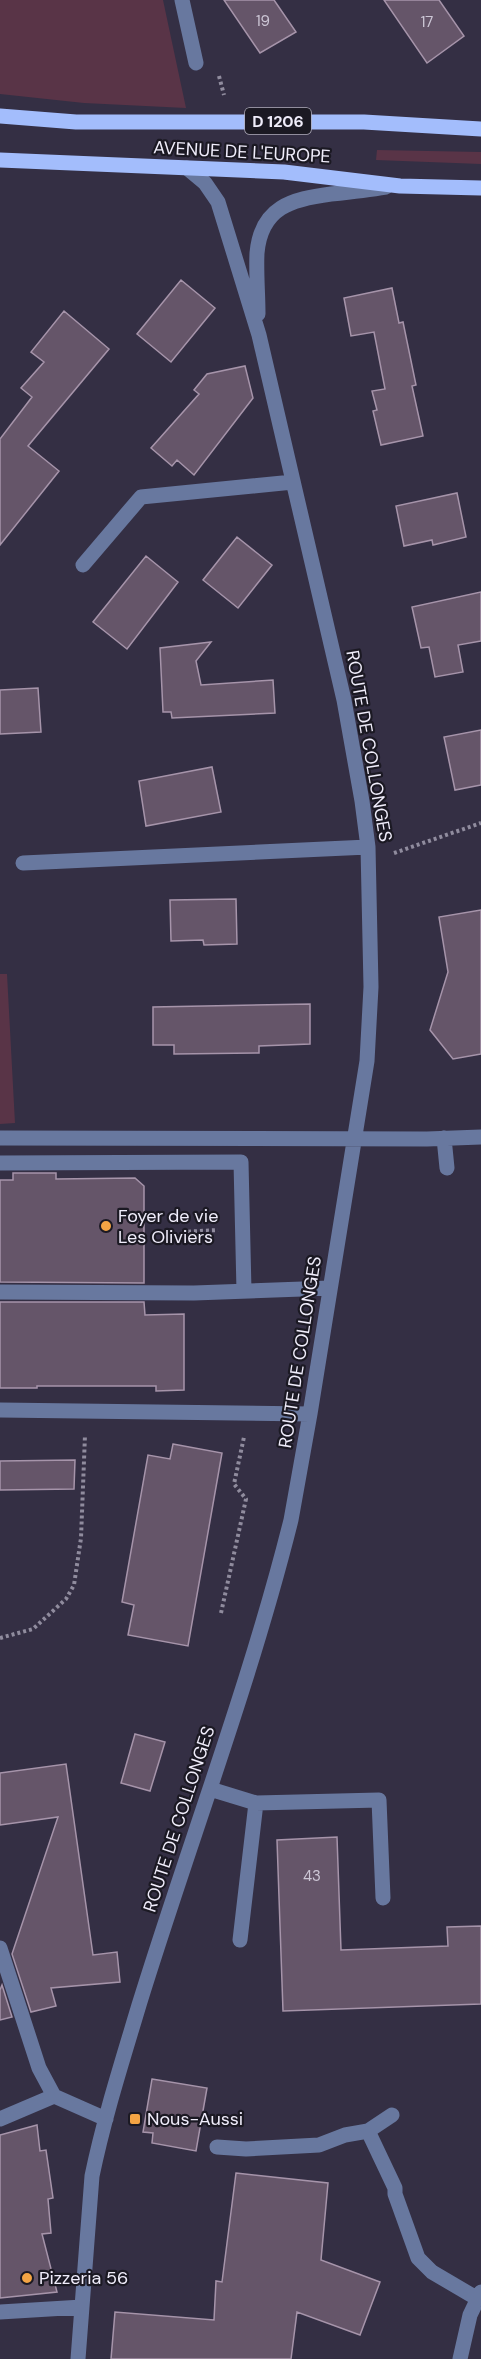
<svg xmlns="http://www.w3.org/2000/svg" width="481" height="2359" font-family="'DM Sans',sans-serif">
<style>
.grass{fill:#593447}
.building{fill:#655569;stroke:#a694aa;stroke-width:1.5}
.lines{fill:none;stroke-linecap:round;stroke-linejoin:round}
.path{stroke:#908c9e;stroke-width:4;stroke-dasharray:3 3;stroke-linecap:butt}
.minor{stroke:#68789f;stroke-width:15}
.major{stroke:#a3bdfc;stroke-width:15}
.poi-dot{fill:#f4a444;stroke:#1b1923;stroke-width:2}
.labels{text-anchor:middle;dominant-baseline:central;stroke-width:4.5;stroke-linejoin:round;paint-order:stroke}
.number-label{font-size:15px;fill:#cdc7d6}
.shield{fill:#1b1923;stroke:#b0adba;stroke-width:1.5}
.shield-label{font-size:16px;font-weight:bold;fill:#f0edfb}
.street-label{font-size:18px;fill:#f0edfb;stroke:#1b1923}
.poi-label{font-size:18px;fill:#f0edfb;stroke:#1b1923;text-anchor:start}
</style>
<rect width="100%" height="100%" fill="#342f44"/>
<path class="grass" d="M0 0H163L186 108 84 103 0 94Z
M377 150 481 152V164L376 160Z
M0 974H7L15 1123 0 1124Z"/>
<path class="building" d="M224 0H274L296 32 260 53Z
M384 0H439L464 36 427 63Z
M181 280 215 308 171 362 137 334Z
M392 288 399 323 403 322 416 385 412 386 423 436 381 445 373 411 377 410 372 391 385 389 374 332 351 336 344 298Z
M64 311 109 349 28 446 59 471 0 545V439L32 397 21 388 44 362 31 352Z
M245 366 253 398 194 475 177 460 172 466 151 448 199 394 194 390 207 374Z
M457 493 466 537 433 545 432 540 404 546 396 506Z
M237 537 272 565 238 608 203 580Z
M146 556 178 582 127 649 93 622Z
M481 592V641L458 645 463 672 435 677 429 647 421 648 412 607Z
M211 642 196 661 201 685 273 680 275 713 172 718 171 712H163L160 648Z
M38 688 41 732 0 734V690Z
M481 730V785L455 790 444 737Z
M212 767 221 812 146 826 139 781Z
M236 899 237 944 204 945 203 940 171 941 170 900Z
M481 910V1054L453 1059 430 1030 448 972 439 917Z
M310 1004V1044L259 1046V1053L174 1054V1045H153V1007Z
M13 1173H56V1179L135 1178 144 1186V1283L0 1282V1180H13Z
M0 1302H144L145 1315 184 1314V1390L156 1391V1386H37V1388H0Z
M173 1444 222 1453 188 1646 128 1635 134 1605 122 1602 148 1455 170 1459Z
M75 1460 74 1489 0 1490V1461Z
M135 1734 165 1742 150 1791 121 1783Z
M66 1764 93 1955 117 1952 120 1982 51 1988 56 2006 31 2012 12 1954 58 1817 0 1825V1773Z
M337 1837 341 1950 448 1946 447 1927 481 1926V2004L283 2011 277 1840Z
M2 1985 12 2017 0 2020V1990Z
M152 2079 207 2088 196 2151 152 2143 153 2133 143 2132Z
M37 2125 40 2151 46 2150 53 2198 48 2199 51 2233 42 2234 57 2292 0 2298V2135Z
M236 2173 328 2183 321 2260 380 2282 360 2335 297 2312 291 2359H111L115 2312 214 2320 216 2281 222 2282Z"/>
<g class="lines">
<path class="path" d="M219 76 224 95
M394 853 481 823
M182 1232 218 1230
M221 1613 246 1499 234 1484 244 1437
M0 1638 33 1629 66 1599 74 1585 81 1538 85 1435"/>
<path class="minor" d="M182 0 196 63
M258 314C258 294 256 273 257 253 261 207 292 199 331 194 350 192 368 190 386 187
M83 565 141 497 293 482
M23 863 368 847
M0 1138 427 1139 481 1137
M444 1138 447 1168
M0 1163 241 1162 244 1291
M0 1292 194 1293 330 1288
M0 1410 310 1414
M210 1789 256 1803 379 1800 383 1898
M240 1940 256 1803
M0 1948 39 2068 54 2096 106 2119
M0 2119 54 2096
M368 2131 395 2188V2194L418 2258 432 2272 478 2299
M217 2147 246 2149 319 2145 345 2135 368 2131 392 2115
M0 2312 82 2307
M78 2359 92 2176C104 2118 122 2062 139 2005 189 1843 250 1684 291 1520L310 1414 367 1061 371 987 368 847 362 801 344 700 259 335 218 202 205 183 187 168
M460 2359 470 2315 481 2292"/>
<path class="major" d="M0 116 76 122H364L481 129
M0 160 284 172 400 186 481 188"/>
</g>
<g class="poi-dot">
<circle cx="106" cy="1226" r="6"/>
<rect x="129" y="2113" width="12" height="12" rx="3"/>
<circle cx="27" cy="2278" r="6"/>
</g>
<g class="labels">
<g class="number-label">
<text x="263" y="21">19</text>
<text x="427" y="22">17</text>
<text x="312" y="1876">43</text>
</g>
<rect class="shield" x="245" y="108" width="66" height="26" rx="4.5"/>
<g class="shield-label">
<text x="278" y="121">D 1206</text>
</g>
<g class="street-label">
<text transform="translate(242 152) rotate(3)">AVENUE DE L'EUROPE</text>
<text transform="translate(369 746) rotate(80)">ROUTE DE COLLONGES</text>
<text transform="translate(300 1352) rotate(-81)">ROUTE DE COLLONGES</text>
<text transform="translate(179 1819) rotate(-72)">ROUTE DE COLLONGES</text>
</g>
<g class="poi-label">
<text x="118" y="1216">Foyer de vie<tspan x="118" dy="21">Les Oliviers</tspan></text>
<text x="147" y="2119">Nous-Aussi</text>
<text x="39" y="2278">Pizzeria 56</text>
</g>
</g>
</svg>
